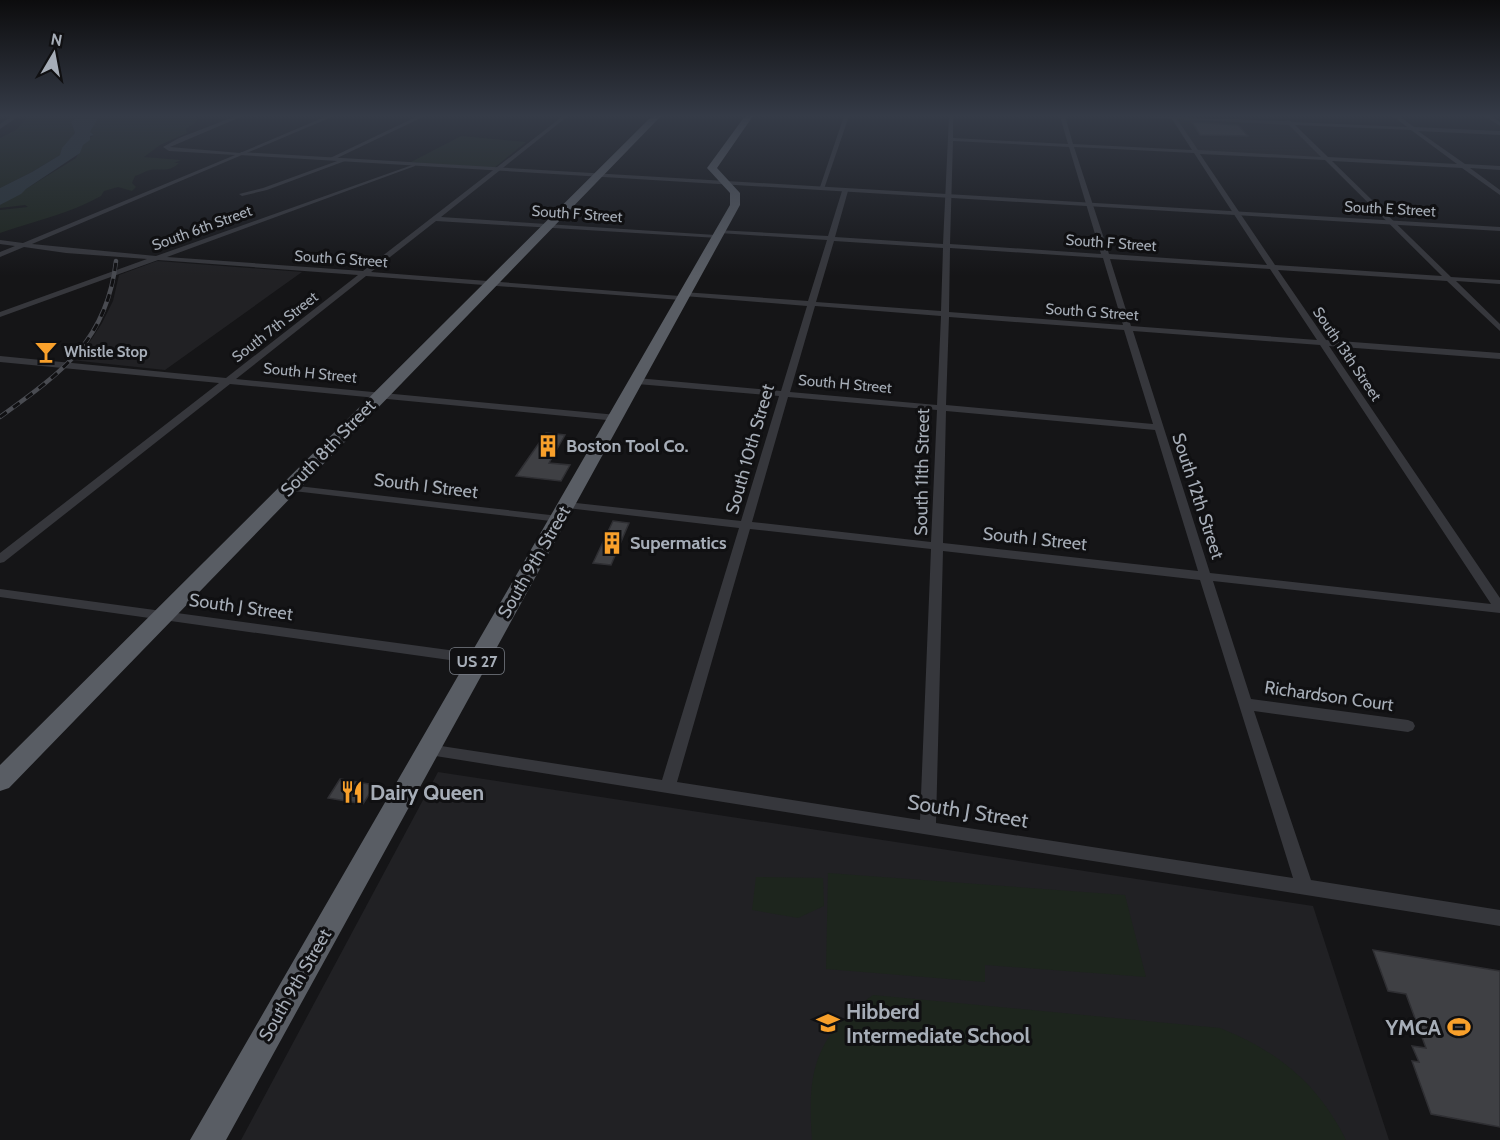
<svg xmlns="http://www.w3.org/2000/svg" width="1500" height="1140" font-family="Cabin,sans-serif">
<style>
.built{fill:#212124}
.green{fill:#1d251d}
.water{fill:#2a353b}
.building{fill:#3f4044;stroke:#2f2f33;stroke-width:1.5}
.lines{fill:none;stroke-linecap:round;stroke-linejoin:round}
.minor{fill:#36373c;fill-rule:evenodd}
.tertiary{fill:#36373c;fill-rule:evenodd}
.trunk{fill:#595d64;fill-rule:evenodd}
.rail-casing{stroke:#494b51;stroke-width:4.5}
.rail{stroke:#101012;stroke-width:3;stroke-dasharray:8;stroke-linecap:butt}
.labels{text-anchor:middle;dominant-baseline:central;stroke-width:6;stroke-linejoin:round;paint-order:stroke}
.far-street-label{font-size:15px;fill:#a6adb7;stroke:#101012}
.far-poi-label{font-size:15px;font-weight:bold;fill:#a6adb7;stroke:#101012;text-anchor:start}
.shield{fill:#101012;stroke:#797e86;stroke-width:1.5}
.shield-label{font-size:16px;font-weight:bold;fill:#a6adb7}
.poi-label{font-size:18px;font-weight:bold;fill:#a6adb7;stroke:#101012;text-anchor:start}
.street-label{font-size:18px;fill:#a6adb7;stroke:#101012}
.near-poi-label{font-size:21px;font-weight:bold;fill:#a6adb7;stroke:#101012;text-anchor:start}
.near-street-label{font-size:21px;fill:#a6adb7;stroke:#101012}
</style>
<rect width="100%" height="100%" fill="#151517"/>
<path class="built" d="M1173 118 1290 123 1326 159 1196 152Z
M157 261 302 272 165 370 71 360 89 343 102 323 113 301 119 275Z
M438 772 1313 906 1389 1140H241Z"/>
<path class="green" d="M28 116H78L72 126 75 133 60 155 32 172 0 188V138L16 130Z
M99 116H198L196 122 186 129 187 133 160 145 144 157 181 160 174 163H179C169 173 161 168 150 170 145 171 140 175 135 176L132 183 136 187 132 191 118 187 104 191 101 196C69 214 34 221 0 233V210L28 207 25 205 0 208V205L76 158 85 141 94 135 90 132 95 121Z
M461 136 526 142 494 168 411 162Z
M828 873 1125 895 1146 977 985 965V982L826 969Z
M756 877 823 878 824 906 798 918 752 910Z
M873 995 1220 1028C1278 1051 1318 1084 1346 1140H812C807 1072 814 1036 873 995Z"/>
<path class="water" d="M78 116H99L90 132 94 135 90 136V140L83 145 80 153 26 189 21 194 0 205V188L32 172 60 155 62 148 75 133 71 122Z"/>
<path class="building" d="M1192 122 1238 125 1248 136 1200 135Z
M546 433 565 435 549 463 570 465 561 481 516 476Z
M613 521 629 523 611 565 593 563Z
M340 779 375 785 363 804 328 798Z
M1373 950 1500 971V1127L1431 1114 1412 1061 1419 1062 1412 1046 1426 1048 1406 994 1388 991Z"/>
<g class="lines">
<path class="minor" d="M236 116H243L170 147 240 153 327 116H334L32 244 156 256 415 164V166L167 257 363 271 563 116H568L441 217 716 235 719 237 718 238 436 221 371 272 680 296V292H683L808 301 827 240 719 233 717 232V230L828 236 842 191 845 189 848 191 835 237 943 244 949 116H953V138L1068 144 1060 116H1065L1073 144 1192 150 1172 119 1137 116 1286 121 1288 120 1292 122 1407 127 1393 116H1399L1414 127 1500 131V135L1418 131 1465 164 1500 166V170L1470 168 1500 190V195L1462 168 1332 161 1451 277 1500 280V284L1456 281 1500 324V331L1447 281 1278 270 1326 340 1500 353V359L1329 346 1500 598V613L1213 581 1251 699 1408 720 1413 722 1415 726 1413 730 1408 732 1254 711 1311 880 1500 910V926L423 754 421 750 423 746 428 744 662 780 739 528 567 508 562 505 567 502 741 521 779 396 637 384 632 381 637 378 781 391 807 306 684 296V300H681L366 276 236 379 617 415 622 418 617 421 230 384 4 562 0 563V553L219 383 0 362V356L226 378 358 275 158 260 0 317V312L147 259 66 253 24 247 0 257V252L15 246 0 244V240L23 243 235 155 169 151 163 147 179 138ZM1177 119 1289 125 1321 157 1198 150ZM1295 125 1411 130 1457 164 1328 157ZM953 141 1069 147 1101 254 950 244ZM1074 147 1194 153 1267 265 1109 254ZM1200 154 1325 160 1442 276 1275 265ZM834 241 943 248 941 311 816 302ZM950 248 1103 258 1123 325 949 312ZM1110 259 1270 269 1317 340 1131 326ZM815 306 941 316 937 405 790 392ZM949 317 1124 330 1153 424 946 405ZM1133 331 1320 345 1491 604 1210 573ZM788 397 937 410 931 542 752 522ZM946 411 1155 430 1198 571 943 543ZM750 529 931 549 920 820 677 782ZM943 551 1200 580 1293 878 936 823Z
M418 116H425L333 160 328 159Z
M844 116H849L824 189 819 190Z
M1485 116H1491L1500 122V126Z
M340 160 345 161 267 190 242 196 239 194 263 188Z
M289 485 559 516 565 519 559 522 285 490 284 488 285 486Z
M0 589 478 654 483 656 485 659 483 662 478 664 0 597Z"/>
<path class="tertiary" d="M12 116H19L0 129V124Z
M241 152 1500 227V231L239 155Z"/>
<path class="trunk" d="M652 116H661L9 788 0 791V765Z
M745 116H753L717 168 740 193V205L226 1140H190L730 205V193L707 168Z"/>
<g class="rail-casing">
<path id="rail" d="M0 417C61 373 107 341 116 261"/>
</g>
<use href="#rail" class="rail"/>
</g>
<linearGradient id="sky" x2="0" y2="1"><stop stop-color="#0c0c0d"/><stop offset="0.42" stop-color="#353b47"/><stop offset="1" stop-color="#353b47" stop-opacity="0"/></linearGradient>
<rect width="1500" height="276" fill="url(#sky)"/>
<defs>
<g id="bar-bare" transform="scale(1.8)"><path d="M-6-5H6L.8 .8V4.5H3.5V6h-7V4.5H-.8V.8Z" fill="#f8a02b" stroke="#101012" stroke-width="2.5" paint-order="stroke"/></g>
<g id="building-bare" transform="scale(1.8)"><path d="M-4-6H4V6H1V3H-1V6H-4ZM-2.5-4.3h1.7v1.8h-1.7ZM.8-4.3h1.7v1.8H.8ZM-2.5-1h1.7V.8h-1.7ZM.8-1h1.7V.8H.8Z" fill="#f8a02b" stroke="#101012" stroke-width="2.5" paint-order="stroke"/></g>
<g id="restaurant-bare" transform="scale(1.8)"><path d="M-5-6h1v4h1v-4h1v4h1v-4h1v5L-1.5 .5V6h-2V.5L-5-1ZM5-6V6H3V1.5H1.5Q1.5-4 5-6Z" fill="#f8a02b" stroke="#101012" stroke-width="2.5" paint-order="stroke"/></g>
<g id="school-bare" transform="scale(1.8)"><path d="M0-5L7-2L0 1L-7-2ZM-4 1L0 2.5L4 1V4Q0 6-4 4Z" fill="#f8a02b" stroke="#101012" stroke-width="2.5" paint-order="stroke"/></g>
<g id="stadium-bare" transform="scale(1.8)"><path d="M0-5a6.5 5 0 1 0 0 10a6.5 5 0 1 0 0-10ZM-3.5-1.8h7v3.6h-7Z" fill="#f8a02b" stroke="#101012" stroke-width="2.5" paint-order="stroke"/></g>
</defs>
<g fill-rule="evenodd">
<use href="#bar-bare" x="46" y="352"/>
<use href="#building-bare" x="548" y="446"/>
<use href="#building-bare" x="612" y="543"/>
<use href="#restaurant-bare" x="352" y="792"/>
<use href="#school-bare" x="828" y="1023"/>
<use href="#stadium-bare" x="1459" y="1027"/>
</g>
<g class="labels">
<g class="far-street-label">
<text transform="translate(1390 209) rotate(3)">South E Street</text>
<text transform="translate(577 214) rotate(4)">South F Street</text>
<text transform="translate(202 228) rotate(-20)">South 6th Street</text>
<text transform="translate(1111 243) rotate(4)">South F Street</text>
<text transform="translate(341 259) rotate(4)">South G Street</text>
<text transform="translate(1092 312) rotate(4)">South G Street</text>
<text transform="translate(275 327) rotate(-38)">South 7th Street</text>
<text transform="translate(1347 354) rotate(56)">South 13th Street</text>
<text transform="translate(310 373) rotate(6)">South H Street</text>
<text transform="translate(845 384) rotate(5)">South H Street</text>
</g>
<g class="far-poi-label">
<text x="64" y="352">Whistle Stop</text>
</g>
<rect class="shield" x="450" y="648" width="54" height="26" rx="4.5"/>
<g class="shield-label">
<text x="477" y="661">US 27</text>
</g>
<g class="poi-label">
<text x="566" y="446">Boston Tool Co.</text>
<text x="630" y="543">Supermatics</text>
</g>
<g class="street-label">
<text transform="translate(328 448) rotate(-46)">South 8th Street</text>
<text transform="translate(750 449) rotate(-74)">South 10th Street</text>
<text transform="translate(922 472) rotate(-89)">South 11th Street</text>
<text transform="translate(426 486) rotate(7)">South I Street</text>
<text transform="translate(1198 496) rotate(72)">South 12th Street</text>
<text transform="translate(1035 539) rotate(6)">South I Street</text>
<text transform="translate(534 562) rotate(-60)">South 9th Street</text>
<text transform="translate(241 607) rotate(8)">South J Street</text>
<text transform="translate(1329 696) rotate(8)">Richardson Court</text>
<text transform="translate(295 985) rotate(-60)">South 9th Street</text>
</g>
<g class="near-poi-label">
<text x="370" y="792">Dairy Queen</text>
<text x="846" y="1011">Hibberd<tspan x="846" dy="24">Intermediate School</tspan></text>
<text x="1441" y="1027" text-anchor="end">YMCA</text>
</g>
<g class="near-street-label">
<text transform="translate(968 811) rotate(9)">South J Street</text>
</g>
</g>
<g transform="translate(54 54) rotate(10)" stroke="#101012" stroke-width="4.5" paint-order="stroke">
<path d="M0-4.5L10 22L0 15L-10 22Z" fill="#a6adb7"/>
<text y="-9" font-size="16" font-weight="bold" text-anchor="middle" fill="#a6adb7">N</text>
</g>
</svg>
